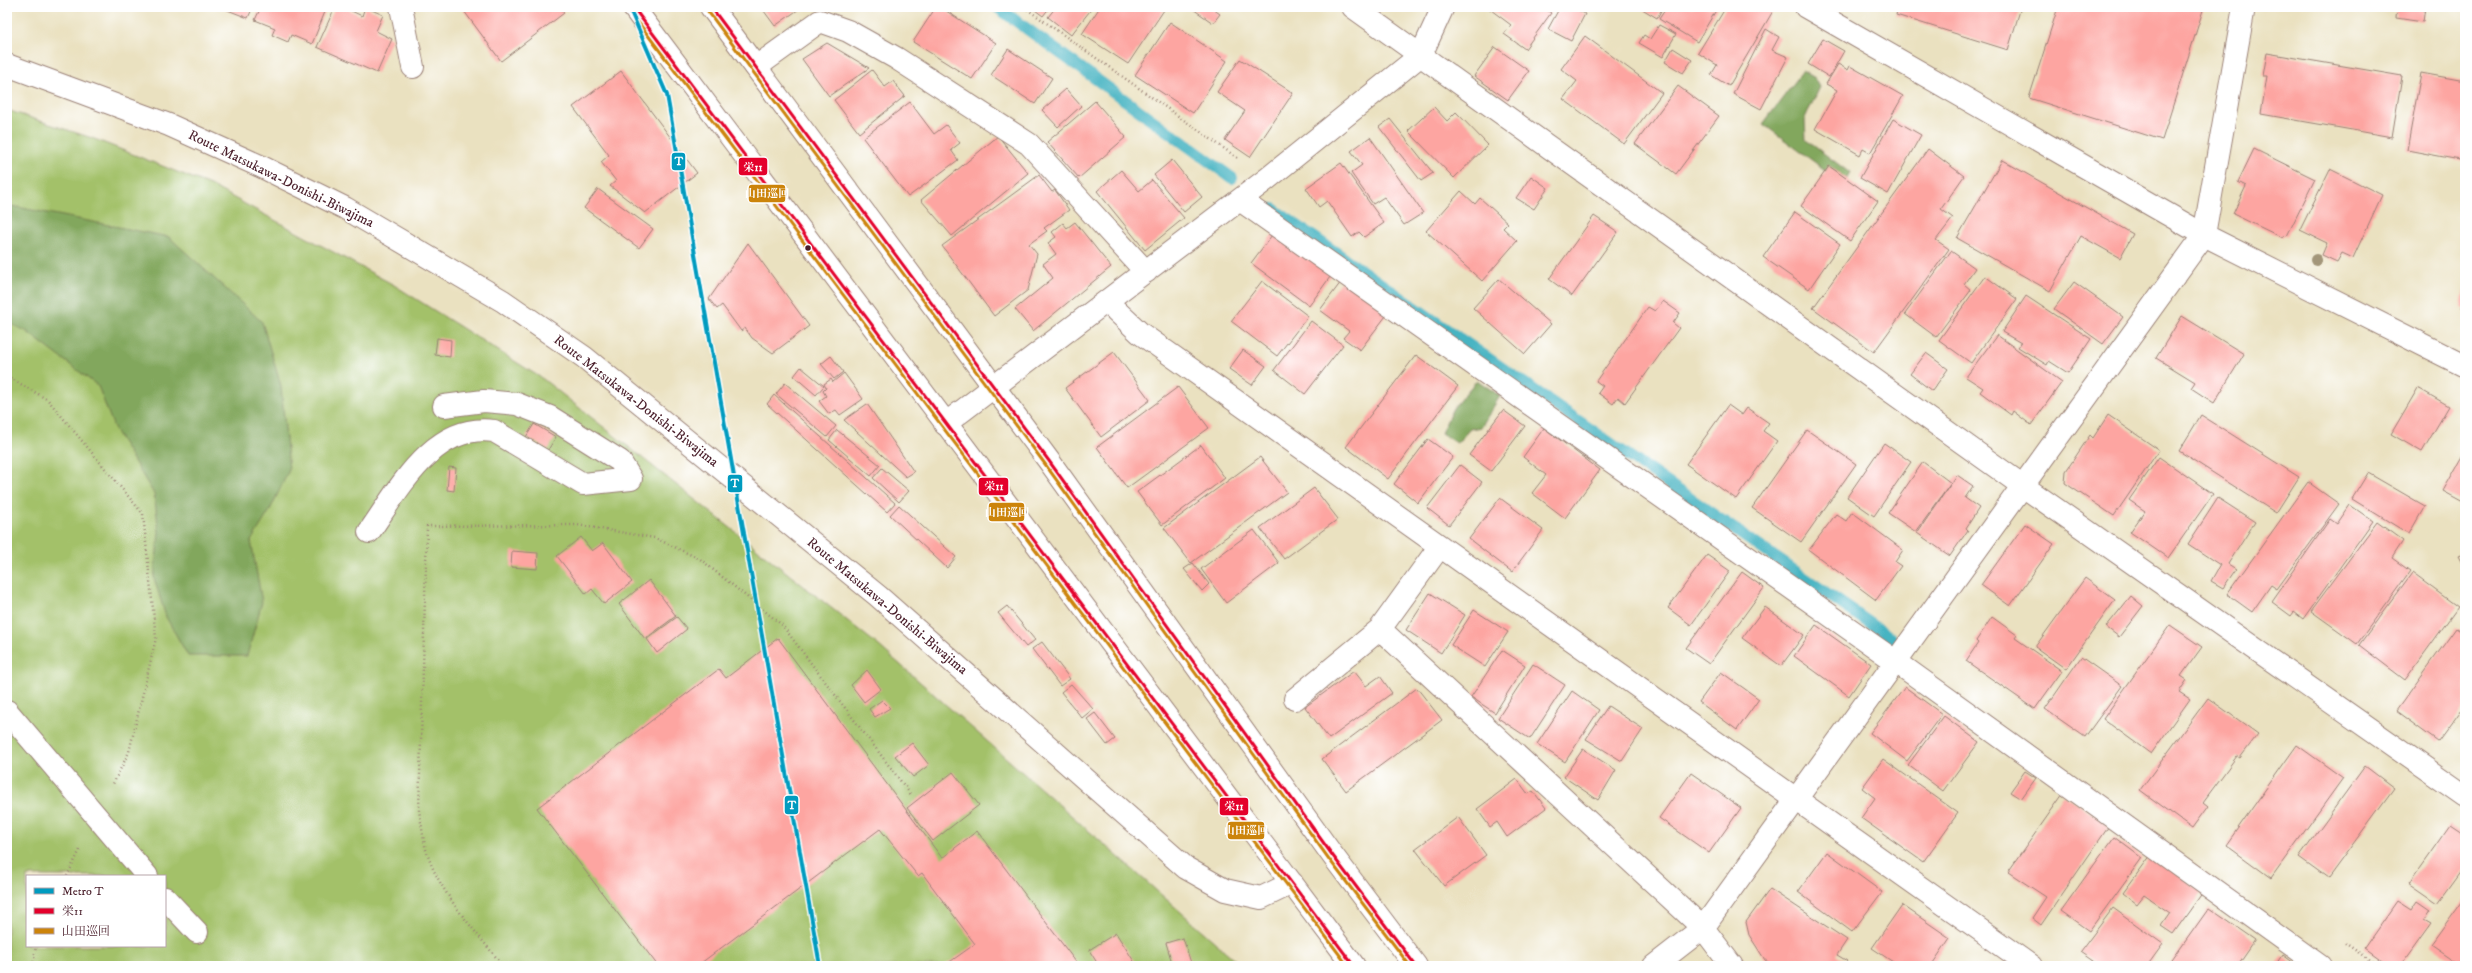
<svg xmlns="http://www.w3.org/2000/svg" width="2472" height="973" font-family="'IM FELL DW Pica','Noto Serif JP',serif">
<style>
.green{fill:#a3c169;stroke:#76704a;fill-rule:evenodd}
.forest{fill:#82a75d;stroke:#666344}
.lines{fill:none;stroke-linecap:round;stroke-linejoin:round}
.stream{stroke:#46b4c2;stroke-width:12}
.building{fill:#fda5a1}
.minor-casing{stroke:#9a8076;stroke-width:24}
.major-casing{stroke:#9a8076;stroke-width:24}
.path{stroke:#9a8076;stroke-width:2.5;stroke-dasharray:1 3;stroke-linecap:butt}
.minor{stroke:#fff;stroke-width:22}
.major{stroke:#fff;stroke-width:22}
.bus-1-casing{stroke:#fff;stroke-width:6}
.bus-2-casing{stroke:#fff;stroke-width:6}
.bus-1{stroke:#e4002b;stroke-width:3}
.bus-2{stroke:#cc840b;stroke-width:3}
.metro-1-casing{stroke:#fff;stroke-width:7}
.metro-1{stroke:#009bbf;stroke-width:4}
.tree{fill:#a3967a}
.bus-dot{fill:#4a1f2b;stroke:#fff;stroke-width:1.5}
.labels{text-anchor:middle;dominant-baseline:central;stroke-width:3.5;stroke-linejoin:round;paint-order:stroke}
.street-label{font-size:14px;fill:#4a1f2b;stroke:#fff}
.line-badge{stroke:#fff;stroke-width:1.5}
.badge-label{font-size:11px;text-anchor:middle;font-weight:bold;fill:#fff}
</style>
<rect width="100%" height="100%" fill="#fff"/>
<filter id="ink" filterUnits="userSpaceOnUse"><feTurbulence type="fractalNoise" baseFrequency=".025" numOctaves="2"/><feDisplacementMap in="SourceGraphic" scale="8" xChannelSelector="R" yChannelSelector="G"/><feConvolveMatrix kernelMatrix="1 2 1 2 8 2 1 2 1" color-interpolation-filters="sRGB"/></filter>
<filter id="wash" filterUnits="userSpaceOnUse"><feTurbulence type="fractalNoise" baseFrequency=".012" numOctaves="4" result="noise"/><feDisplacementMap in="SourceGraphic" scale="16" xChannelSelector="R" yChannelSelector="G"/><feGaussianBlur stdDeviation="0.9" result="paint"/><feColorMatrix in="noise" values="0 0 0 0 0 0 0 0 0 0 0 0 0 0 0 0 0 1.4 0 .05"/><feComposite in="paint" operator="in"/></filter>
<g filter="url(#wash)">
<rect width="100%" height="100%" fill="#eae1c0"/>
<path class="green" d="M7 110 92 138 210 185 394 285 543 379 878 645 1242 966H7ZM27 876H165V946H27Z"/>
<path class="forest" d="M1803 71 1815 78 1820 87 1805 118 1806 140 1850 173 1844 184 1763 124Z
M7 205 169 237 262 322 281 386 289 470 269 512 251 541 262 602 247 656H188L166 617 154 578 159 532 154 494 115 430 98 386 26 331 7 322Z
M1477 380 1500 396 1481 427 1470 429 1457 443 1441 433 1453 408Z"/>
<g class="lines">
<path class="stream" d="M997 7 1232 178
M1273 209 1891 638"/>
</g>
<g id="blocks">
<path class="building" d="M220 7H253L248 18Z
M261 7H327L312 44 291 35 288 42 272 35 275 28 255 20Z
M335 7H343L362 16 365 7 383 15 376 31 392 39 377 73 317 47Z
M461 7H560L564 13 501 61Z
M761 7H802L775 26Z
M936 7H940L996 43 972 79 913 42Z
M1031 7H1050L1043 16Z
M1056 7H1093L1071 35 1048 17Z
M1100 7H1166L1128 64 1082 34Z
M1190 7H1210L1220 14 1213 23Z
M1487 7H1543L1551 13 1525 49 1504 34 1511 25Z
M1560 7H1573L1585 14 1571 41 1548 29Z
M1639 7H1663L1657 18Z
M1667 7H1718L1697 42 1659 19Z
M1726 7H1766L1773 11 1729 86 1711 75 1717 65 1698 53Z
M1898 7H2021L2008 50 1896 15Z
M2058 7H2204L2162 140 2029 98Z
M2397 7H2425L2423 22 2396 18Z
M1170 22 1227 61 1193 113 1135 75Z
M1659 25 1676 34 1663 57 1639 43 1644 35 1650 39Z
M1766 29 1779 37 1772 50 1788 57 1761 109 1733 94Z
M1585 36 1662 93 1624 144 1563 99 1577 81 1561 69Z
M1823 39 1844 51 1829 77 1808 64Z
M827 43 869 68 829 96 802 59Z
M1495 47 1529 71 1508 100 1474 76Z
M1673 48 1692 60 1683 73 1665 62Z
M1008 49 1052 78 1035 104 991 75Z
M2267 53 2402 76 2392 137 2261 114 2267 76H2263Z
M1240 59 1293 93 1250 157 1225 140 1245 111 1217 92Z
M1838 64 1848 70 1850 66 1903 96 1870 153 1863 149 1860 155 1815 129 1837 90 1826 84Z
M872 70 885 87 893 81 905 96 859 133 834 100Z
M621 71 697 173 645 213 610 186 616 181 601 162 609 155 573 107Z
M2421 73 2465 81V161L2407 150Z
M1678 86 1719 116 1676 174 1635 144Z
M1066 89 1081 106 1058 127 1042 110Z
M1095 101 1126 137 1079 178 1047 142Z
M910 102 934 134 946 125 960 143 951 150 958 160 908 197 863 138Z
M1434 107 1447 121 1456 112 1488 145 1454 178 1408 131Z
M1390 119 1433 173 1421 181 1379 127Z
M1893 119 1921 135 1888 194 1860 178Z
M998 136 1028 173 952 236 921 200Z
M1370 137 1423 213 1404 225 1384 197 1373 204 1351 173 1362 165 1351 151Z
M1928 149 1964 176 1941 209 1953 218 1936 240 1949 249 1874 352 1813 308Z
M2254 149 2315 179 2287 236 2284 235 2283 238 2233 214 2246 186 2238 182Z
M1172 160 1202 197 1184 212 1154 175Z
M2002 160 2133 234 2120 258 2081 236 2050 291 1957 238Z
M1341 163 1384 223 1364 237 1359 232 1352 237 1327 201 1319 207 1306 188Z
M1829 166 1878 201 1850 241 1801 206Z
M2330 169 2382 195 2353 258 2342 253 2337 262 2322 255 2327 243 2300 230Z
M1121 170 1139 191 1152 180 1184 218 1145 250 1097 191Z
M1039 175 1052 192 1055 190 1069 210 1044 228 1047 231 1029 244 1037 254 1028 290 994 316 942 246Z
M1531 176 1548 188 1534 209 1516 198Z
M598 189 653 229 639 248 584 208Z
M1461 191 1475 204 1480 198 1508 223 1503 228 1517 241 1482 281 1426 231Z
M1795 212 1840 244 1809 289 1763 257Z
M1594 216 1618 232 1572 296 1549 279Z
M1075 222 1111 267 1033 331 1015 309 1053 278 1043 264 1056 254 1048 243 1056 237 1052 232 1063 223 1067 228Z
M1278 227 1335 270 1309 306 1251 263Z
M748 243 809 326 773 353 752 338 745 328 741 331 722 305 717 309 709 299Z
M1951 251 1975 268 1964 284 1971 290 1936 337 1905 314Z
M1985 276 2017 299 1971 363 1939 340Z
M1344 278 1389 312 1360 350 1343 338 1349 331 1320 310Z
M1499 279 1551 324 1525 354 1473 308Z
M1262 281 1308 316 1277 356 1231 321Z
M2074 282 2123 317 2103 344 2054 309Z
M2464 290H2465V309L2461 308Z
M2026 296 2091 339 2068 373 2049 361 2047 365 2018 347 2021 343 2002 332Z
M1663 301 1680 313 1673 323 1679 328 1625 403 1618 397 1613 404 1598 393 1603 386 1596 381 1648 307 1655 311Z
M2182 316 2244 354 2214 403 2191 388 2195 382 2156 358Z
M1311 321 1343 345 1305 394 1274 370Z
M1997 335 2062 382 2031 425 2013 411 2011 415 1980 392 1983 388 1966 377Z
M437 338 451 340 450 357 435 355Z
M1243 350 1266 366 1252 385 1229 369Z
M1114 352 1150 400 1101 437 1065 388Z
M1926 353 1948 369 1932 391 1910 374Z
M1416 355 1458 386 1388 479 1346 447Z
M831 356 843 372 834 379 821 364Z
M801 367 824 386 816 395 794 376Z
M844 373 863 399 840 415 836 410 829 414 819 401 826 396 823 391 826 388 824 384 831 379 833 382Z
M785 383 836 426 827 437 776 394Z
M1178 387 1209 428 1127 488 1097 447Z
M2418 388 2449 406 2422 452 2391 434Z
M774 395 895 503 887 512 767 404Z
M867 404 914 472 906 477 844 420Z
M1728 405 1742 415 1747 408 1769 423 1763 431 1777 441 1736 499 1686 464Z
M1503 410 1525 426 1491 471 1469 455Z
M2108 415 2159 450 2114 516 2065 483 2066 471 2090 435 2093 438Z
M2201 415 2299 477 2276 513 2179 451Z
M534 424 556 437 548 450 526 437Z
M1544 428 1600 470 1565 518 1532 493 1546 475 1523 457Z
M837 430 880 465 871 476 829 440Z
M1807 430 1856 464 1801 542 1752 508Z
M1428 439 1453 457 1418 503 1394 484Z
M1884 443 1911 462 1874 516 1847 497Z
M1201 445 1225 478 1162 525 1137 492Z
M2465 452V503L2443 491Z
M1260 457 1287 492 1191 563 1164 528Z
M2159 457 2213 494 2168 558 2130 532 2145 511 2129 500Z
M1923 462 1951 483 1916 532 1888 513Z
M1460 465 1482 482 1449 525 1427 508Z
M449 467 456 468 454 491 447 490Z
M882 468 909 491 899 502 873 478Z
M2368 473 2425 506 2409 534 2352 499Z
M1957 475 1973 486 1965 498 1979 508 1966 528 1968 530 1950 556 1917 533Z
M2308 482 2339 504 2277 589 2271 585 2252 612 2227 594Z
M1314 488 1338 519 1284 559 1260 528Z
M1500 498 1543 530 1512 572 1469 539Z
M2218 498 2255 522 2228 564 2236 569 2223 588 2211 581 2220 565 2188 544Z
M899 505 956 557 947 568 890 515Z
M2350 505 2373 521 2303 619 2294 612 2291 616 2272 602 2330 519 2337 524Z
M1852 512 1903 550 1895 562 1901 566 1876 600 1809 550 1836 514 1846 521Z
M2377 522 2403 541 2392 558 2410 571 2357 644 2311 611Z
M2025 524 2054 544 2010 606 1981 585Z
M1254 530 1279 563 1226 603 1201 569Z
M581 537 592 551 603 543 632 582 604 604 592 589 586 594 557 556Z
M512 551 538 553 537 569 511 567Z
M2465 553V569L2458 556Z
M1707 555 1730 571 1691 625 1668 608Z
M1193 563 1209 584 1202 591 1184 569Z
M1742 572 1764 588 1709 664 1686 648Z
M2412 573 2458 607 2405 680 2359 645Z
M2085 578 2115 600 2066 669 2035 647Z
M649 580 676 616 645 639 619 604Z
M1430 593 1465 615 1441 653 1406 630Z
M2131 596 2143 606 2119 637 2106 627Z
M1007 606 1035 640 1026 647 998 613Z
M1765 607 1804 635 1781 666 1742 638Z
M1474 610 1508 632 1485 667 1451 645Z
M677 617 687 629 657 653 647 639Z
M1992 617 2017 635 2015 638 2062 671 2035 709 1966 661 1978 643 1976 641Z
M1816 625 1871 664 1849 696 1794 656Z
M2170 625 2202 647 2181 676 2187 680 2179 692 2190 699 2151 754 2103 719Z
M2456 628 2465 634V705L2438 742 2396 711Z
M778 638 942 858 977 831 1079 966H944L975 944 922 873 918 876 880 829 697 966H658L537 808 719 669 726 678Z
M1042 642 1070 679 1060 686 1032 649Z
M1502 650 1525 665 1495 713 1471 697Z
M2081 657 2122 686 2085 737 2045 709Z
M1533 664 1565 685 1530 739 1498 718Z
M867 670 881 689 864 702 851 685Z
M1354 671 1366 686 1380 676 1392 693 1329 739 1305 707Z
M1721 672 1759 699 1737 730 1699 702Z
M1071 684 1093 709 1082 718 1061 692Z
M1905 687 1942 714 1907 761 1870 733Z
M1417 688 1442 720 1346 791 1322 759Z
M1572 691 1599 710 1565 762 1537 744Z
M2208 698 2258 734 2240 758 2237 756 2203 802 2208 806 2192 828 2140 790Z
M882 700 890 708 875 717 869 709Z
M1608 706 1643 729 1622 761 1586 739Z
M1095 713 1115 739 1107 745 1087 719Z
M1944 716 1979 742 1943 791 1908 765Z
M912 743 929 765 913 777 895 756Z
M2297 745 2343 778 2271 878 2226 845Z
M1583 749 1616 770 1598 800 1564 777Z
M1883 759 1958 813 1923 862 1861 818 1875 798 1862 788Z
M2365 766 2394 788 2328 878 2299 857Z
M2025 771 2036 778 2021 799 2010 792Z
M953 772 979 805 933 841 907 808Z
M1691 773 1741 808 1709 853 1659 818Z
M1517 779 1528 794 1533 791 1546 808 1507 837 1497 822 1490 827 1477 809Z
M2063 794 2109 826 2041 925 2032 918 2046 897 2008 872Z
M1458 817 1486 855 1444 886 1415 849Z
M2450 825 2465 835V866L2438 903 2409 883Z
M2114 837 2142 858 2089 931 2061 911Z
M1827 852 1882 892 1852 932 1798 892Z
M2151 855 2203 892 2173 934 2161 926 2170 913 2144 895 2137 904 2123 893Z
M1770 889 1847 940 1837 955 1847 961 1843 966H1774L1765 960 1749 935 1746 922Z
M2465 898V957L2460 965 2431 945Z
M2397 901 2411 910 2417 901 2430 910 2424 919 2431 923 2400 966H2389L2364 948Z
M1902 905 1950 938 1931 966H1899L1872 948Z
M2113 908 2163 944 2147 966H2112L2108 963 2106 966H2100L2080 952Z
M2209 908 2255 940 2237 966H2172L2170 963Z
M1116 933 1137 966H1099L1089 950Z
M1183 938 1192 966H1173L1166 943Z
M2282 955 2297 966H2275Z"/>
</g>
</g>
<g filter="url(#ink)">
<use href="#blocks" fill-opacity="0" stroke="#9a8076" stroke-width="1"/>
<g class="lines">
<g class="minor-casing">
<path id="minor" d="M401 7 413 67
M1353 7 2023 486 2465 796
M1806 7 2204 235 2465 366
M756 67 820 21 848 31 896 58 1029 144 1146 272
M1240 200 1895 661 2320 966
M1107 302 1140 333 2031 966
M945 424 1267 179 1421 55 1443 7
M369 532C398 491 433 422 494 431L583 484 631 479 620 461 550 417 517 404 484 401 444 406
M1380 629 1703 928 1732 966
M1295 699 1380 629 1440 546
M7 711 147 876
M165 898 197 932
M1654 966 1703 928 2204 235 2244 7"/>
</g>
<g class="major-casing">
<path id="major" d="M633 7 1354 966
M711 7 1049 461 1333 856 1416 966
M7 65 169 125 260 166 345 208 503 301 584 357 878 596 1186 868 1225 890 1261 898 1292 883"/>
</g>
<path class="path" d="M1024 7 1239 159
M7 376 48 400 143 514 156 638 129 752 113 784
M67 876 81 848
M2345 943 2378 966
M33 966 36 946
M503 966C478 934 441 895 428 856 423 842 422 825 419 811L427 526 577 525 655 538 700 559 782 625 912 796"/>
<use href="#minor" class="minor"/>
<use href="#major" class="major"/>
<g class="bus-1-casing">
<path id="bus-1" d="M633 7 1354 966
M711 7 1049 461 1333 856 1416 966"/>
</g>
<g class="bus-2-casing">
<path id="bus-2" d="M629 10 1348 966
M707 10 1045 464 1329 859 1410 966"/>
</g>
<use href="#bus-1" class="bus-1"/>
<use href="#bus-2" class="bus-2"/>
<g class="metro-1-casing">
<path id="metro-1" d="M629 7 667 95 820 966"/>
</g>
<use href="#metro-1" class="metro-1"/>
</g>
<circle class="tree" cx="2316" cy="260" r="6"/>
</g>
<circle class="bus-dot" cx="808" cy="248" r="3.5"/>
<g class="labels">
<g class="street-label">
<text transform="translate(281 179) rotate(26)">Route Matsukawa-Donishi-Biwajima</text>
<text transform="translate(636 401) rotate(38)">Route Matsukawa-Donishi-Biwajima</text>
<text transform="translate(887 606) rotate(40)">Route Matsukawa-Donishi-Biwajima</text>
</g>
</g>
<g class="line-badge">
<rect x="671" y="152" width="15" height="19" rx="4" fill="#009bbf"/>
<rect x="738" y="157" width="30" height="19" rx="4" fill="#e4002b"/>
<rect x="748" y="184" width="38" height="19" rx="4" fill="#cc840b"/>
<rect x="727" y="474" width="16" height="19" rx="4" fill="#009bbf"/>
<rect x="978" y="477" width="31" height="19" rx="4" fill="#e4002b"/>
<rect x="988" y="502" width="37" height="20" rx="4" fill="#cc840b"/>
<rect x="784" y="795" width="15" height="20" rx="4" fill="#009bbf"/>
<rect x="1219" y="797" width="30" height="19" rx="4" fill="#e4002b"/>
<rect x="1227" y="821" width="38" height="19" rx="4" fill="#cc840b"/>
</g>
<g class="badge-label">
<text x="679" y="165">T</text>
<text x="753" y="171">栄11</text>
<text x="767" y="197">山田巡回</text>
<text x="735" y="487">T</text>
<text x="994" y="490">栄11</text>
<text x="1007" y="516">山田巡回</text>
<text x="792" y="809">T</text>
<text x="1234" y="810">栄11</text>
<text x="1246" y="834">山田巡回</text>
</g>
<rect width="2472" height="973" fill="none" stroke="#fff" stroke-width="24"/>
<rect x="26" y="875" width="140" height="72" fill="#ffffff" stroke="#b7a5aa"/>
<rect x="34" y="888" width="20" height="6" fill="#009bbf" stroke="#b7a5aa"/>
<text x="62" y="895" font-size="12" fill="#4a1f2b">Metro T</text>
<rect x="34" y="908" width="20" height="6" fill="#e4002b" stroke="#b7a5aa"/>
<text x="62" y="915" font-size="12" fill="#4a1f2b">栄11</text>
<rect x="34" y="928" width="20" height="6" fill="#cc840b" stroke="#b7a5aa"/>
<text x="62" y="935" font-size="12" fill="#4a1f2b">山田巡回</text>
</svg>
